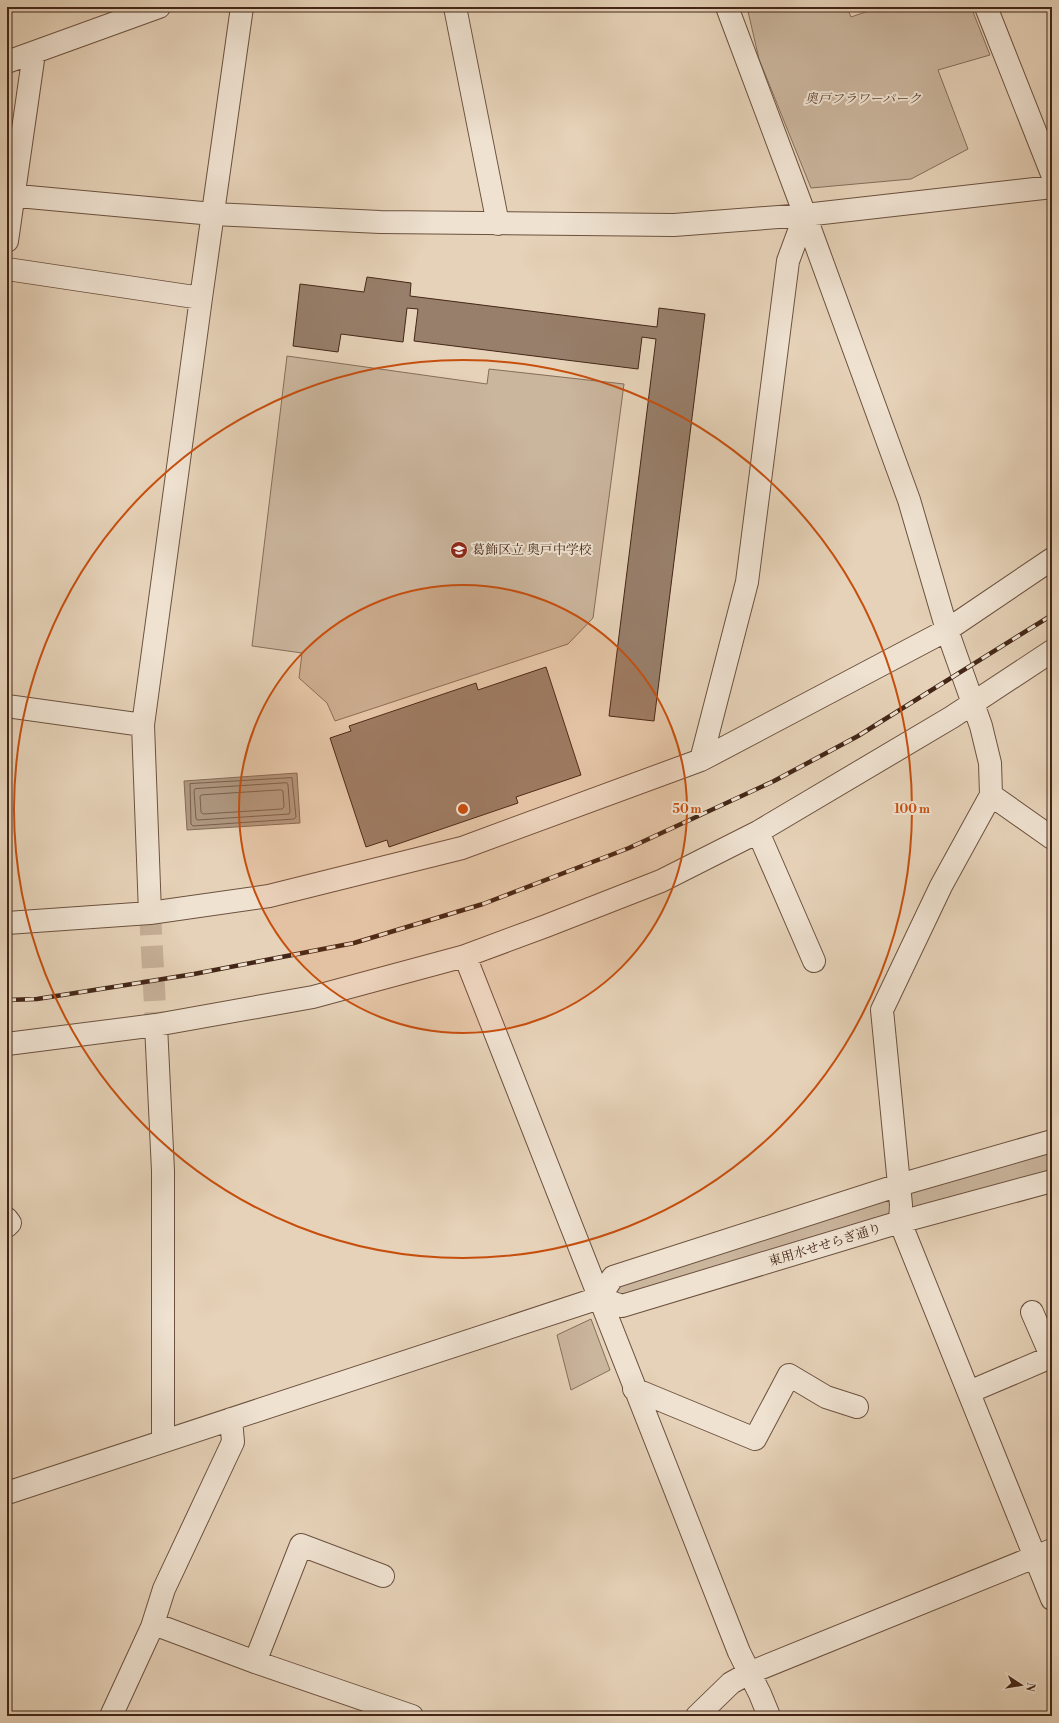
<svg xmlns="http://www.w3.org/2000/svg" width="1059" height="1723" font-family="'Libre Bodoni','Noto Serif JP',serif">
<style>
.green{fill:#cab59d;stroke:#866e5a}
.water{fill:#af9881;stroke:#846a57}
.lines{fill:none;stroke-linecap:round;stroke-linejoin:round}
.shore{stroke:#795f4c;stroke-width:1}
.building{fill:#987f6b;stroke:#432617}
.minor-tunnel{stroke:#c5b098;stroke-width:22;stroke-dasharray:22 11;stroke-linecap:butt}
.minor-casing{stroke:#6c513f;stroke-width:24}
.minor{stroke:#efe2d1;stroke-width:22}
.rail-casing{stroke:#432617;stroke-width:4.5}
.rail{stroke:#efe2d1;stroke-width:3;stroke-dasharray:9;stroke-linecap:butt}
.ring{fill:none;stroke:#c74f0e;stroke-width:2}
.labels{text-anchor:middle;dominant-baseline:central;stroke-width:4;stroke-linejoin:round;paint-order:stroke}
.park-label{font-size:13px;font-style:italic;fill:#5e4332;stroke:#efe2d1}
.poi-label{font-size:13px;fill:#432617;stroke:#efe2d1;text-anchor:start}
.street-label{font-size:13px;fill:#432617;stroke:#efe2d1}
.centre{fill:#c74f0e;stroke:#efe2d1;stroke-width:2}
.ring-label{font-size:12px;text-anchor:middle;font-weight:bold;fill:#c74f0e;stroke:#efe2d1;stroke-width:4;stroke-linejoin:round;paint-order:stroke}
</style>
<rect width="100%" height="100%" fill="#e6d2b8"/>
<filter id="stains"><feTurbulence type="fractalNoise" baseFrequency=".005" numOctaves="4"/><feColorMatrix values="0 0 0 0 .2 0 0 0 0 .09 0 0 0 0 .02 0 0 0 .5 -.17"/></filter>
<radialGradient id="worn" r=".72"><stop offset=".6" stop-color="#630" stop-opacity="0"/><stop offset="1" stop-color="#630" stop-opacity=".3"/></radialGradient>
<path class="green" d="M747 7H847L851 17 880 7H971L990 55 938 70 968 149 911 179 811 188 759 59Z
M287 356 487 384 489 369 624 384 593 618 568 644 335 721 327 703 299 678 302 653 252 646Z
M1052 1149V1178L903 1219 904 1192Z
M899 1194 898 1220 615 1304 618 1285Z
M591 1319 610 1370 571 1390 557 1335Z"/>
<path class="water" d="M297 773 300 823 187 830 184 781Z"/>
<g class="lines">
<path class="shore" d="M292 778 296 817 294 819 193 826 191 824 190 784Z
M287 783 288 785 290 812 289 814 198 820 196 819 194 791 195 789Z
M281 790 283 791 284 807 282 809 203 814 201 812 200 796 202 795Z"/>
</g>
<path class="building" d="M367 277 411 283 410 296 657 327 659 308 705 314 654 721 609 716 656 339 642 337 638 369 414 341 418 309 407 308 403 342 341 334 338 352 293 346 300 284 364 292Z
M546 667 581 775 516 797 518 803 389 847 387 840 366 847 330 738 351 731 349 726 476 683 478 690Z"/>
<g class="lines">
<path class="minor-tunnel" d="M150 913 156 1025"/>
<g class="minor-casing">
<path id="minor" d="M455 7 498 224
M727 7 805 215 909 500 947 630 981 726 990 763 991 795 941 886 882 1010 901 1205 900 1222 1052 1599
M986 7 1052 174
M7 62 159 7
M7 195 213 214 380 222 674 225 805 215 1052 187
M7 241 34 53
M7 269 201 298
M7 706 143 725
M701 760 747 582 788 261 805 215
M991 795 1052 838
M758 832 814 961
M150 913 143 725 201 298 242 7
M7 923 150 913 269 896 462 848 701 760 947 630 1052 559
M465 956 739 1652 760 1694 769 1716
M156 1025 163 1171V1441
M7 1044 156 1025 313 997 465 956 546 926 661 881 758 832 952 717 1052 651
M7 1219 10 1223 7 1226
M599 1298 622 1306 900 1222 1052 1181
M1032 1312 1052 1358
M634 1389 755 1439 789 1375 826 1397 857 1407
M969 1392 1051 1357
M7 1493 599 1298 613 1277 899 1185 1052 1141
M154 1624 255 1662 412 1716
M255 1662 301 1545 383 1576
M111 1716 152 1627 164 1589 233 1442 231 1419
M697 1716 731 1683 749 1673 1052 1550"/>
</g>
<use href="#minor" class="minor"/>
<g class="rail-casing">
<path id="rail" d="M7 1000 37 999 126 985 194 974 354 943 483 904 629 848 774 781 858 736 1052 615"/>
</g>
<use href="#rail" class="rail"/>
</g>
<circle cx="463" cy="809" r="224" fill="#c74f0e" fill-opacity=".12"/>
<g class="ring">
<circle cx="463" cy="809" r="224"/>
<circle cx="463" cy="809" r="449"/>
</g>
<defs>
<g id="school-disc" transform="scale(0.9)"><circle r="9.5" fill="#8f2418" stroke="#efe2d1"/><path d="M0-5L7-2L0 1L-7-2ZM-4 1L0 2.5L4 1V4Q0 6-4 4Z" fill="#fff"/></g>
</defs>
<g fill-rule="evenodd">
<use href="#school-disc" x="459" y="550"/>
</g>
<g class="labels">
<g class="park-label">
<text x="863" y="99">奥戸フラワーパーク</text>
</g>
<g class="poi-label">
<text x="472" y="550">葛飾区立 奥戸中学校</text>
</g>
<g class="street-label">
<text transform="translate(825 1245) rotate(-17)">東用水せせらぎ通り</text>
</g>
</g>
<circle cx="463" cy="809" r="6" class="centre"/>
<g class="ring-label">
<text x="687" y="813">50 m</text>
<text x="912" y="813">100 m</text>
</g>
<rect width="1059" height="1723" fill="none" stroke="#e6d2b8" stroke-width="24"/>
<rect x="8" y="8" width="1043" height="1707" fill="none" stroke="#432617" stroke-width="2"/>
<rect x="12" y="12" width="1035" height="1699" fill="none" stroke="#432617"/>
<g transform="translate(1021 1685) rotate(102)" stroke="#efe2d1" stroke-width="3" paint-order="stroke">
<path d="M0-3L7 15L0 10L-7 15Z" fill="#432617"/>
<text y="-6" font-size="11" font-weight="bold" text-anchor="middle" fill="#432617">N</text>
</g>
<rect width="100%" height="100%" filter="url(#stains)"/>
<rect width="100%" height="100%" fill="url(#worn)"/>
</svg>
